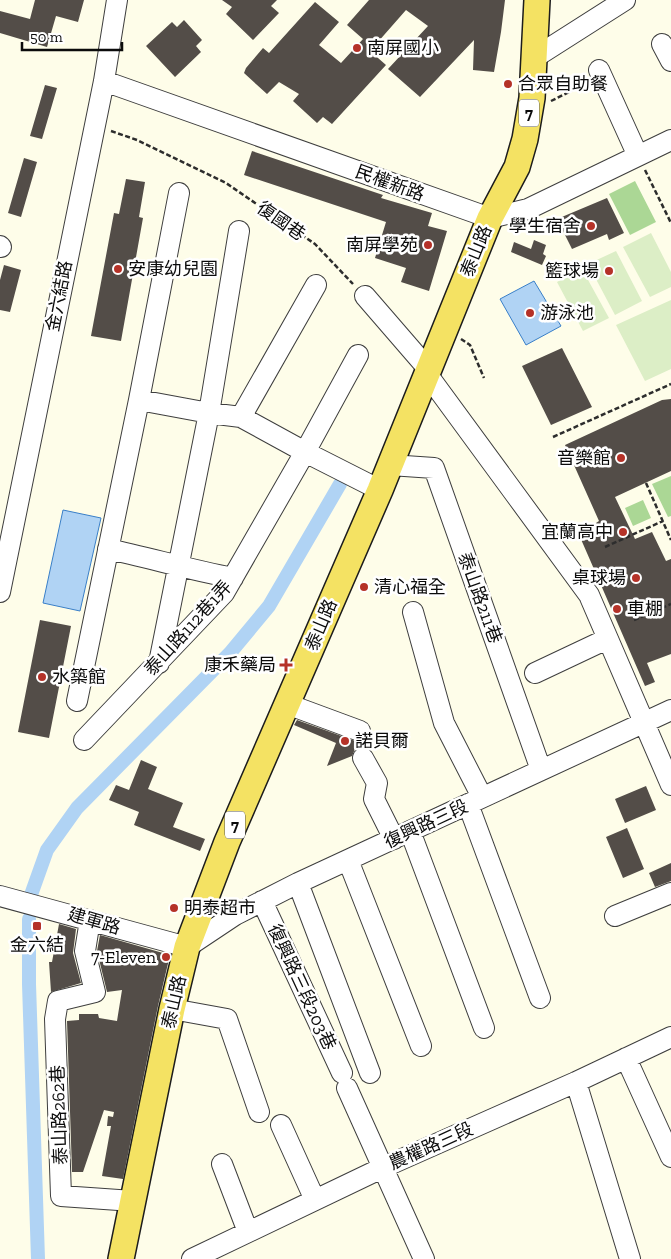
<svg xmlns="http://www.w3.org/2000/svg" width="671" height="1259" font-family="'Zilla Slab','Noto Sans TC',serif">
<style>
.forest{fill:#abd795}
.pitch{fill:#dceec6}
.water{fill:#b0d3f4;stroke:#397fc8}
.lines{fill:none;stroke-linecap:round;stroke-linejoin:round}
.canal{stroke:#b0d3f4;stroke-width:14}
.building{fill:#534d48}
.minor-casing{stroke:#3e3e3e;stroke-width:22}
.major-casing{stroke:#1c1c1c;stroke-width:28}
.path{stroke:#2d2d2d;stroke-width:2.5;stroke-dasharray:5 2.5;stroke-linecap:butt}
.minor{stroke:#fff;stroke-width:20}
.major{stroke:#f4e263;stroke-width:25}
.poi-dot{fill:#b53228;stroke:#fff;stroke-width:2}
.labels{text-anchor:middle;dominant-baseline:central;stroke-width:5;stroke-linejoin:round;paint-order:stroke}
.shield{fill:#fff;stroke:#545454;stroke-width:1}
.shield-label{font-size:16px;font-weight:bold;fill:#0b0b0b}
.poi-label{font-size:18px;fill:#0b0b0b;stroke:#fff;text-anchor:start}
.street-label{font-size:18px;fill:#0b0b0b;stroke:#fff}
</style>
<rect width="100%" height="100%" fill="#fefde9"/>
<path class="forest" d="M635 181 656 222 630 235 609 194Z
M671 476V516L668 517 652 484Z
M643 500 651 518 633 526 625 508Z"/>
<path class="pitch" d="M651 233 671 272V287L650 297 623 247Z
M616 251 642 301 615 315 588 264Z
M582 269 609 318 583 331 557 282Z
M671 300V369L645 381 616 325Z"/>
<path class="water" d="M534 281 561 326 526 345 500 299Z
M63 510 101 518 80 611 43 603Z"/>
<g class="lines">
<path class="canal" d="M32 892 47 850 77 808 230 653 269 606 340 484
M29 919V984L38 1259"/>
</g>
<path class="building" d="M35 0H84L78 22 56 16 47 47 0 33V11L30 19Z
M222 0H277L271 6 279 13 253 40 226 14 232 7Z
M369 0H505L501 32 494 72 473 70 474 40 420 97 388 69 428 26 406 10 370 51 386 65 332 124 323 117 317 123 293 101 299 94 279 82 267 94 244 73 246 68 263 48 269 53 315 2 339 22 319 45 341 63 363 39 347 25Z
M184 20 202 40 196 46 201 52 175 77 146 46 172 22 177 27Z
M45 85 57 88 42 139 30 136Z
M252 151 383 195 381 198 432 213 428 226 447 231 429 291 401 282 406 268 375 258 386 222 244 175Z
M24 158 37 162 21 217 8 213Z
M126 179 145 182 139 217 143 218 121 341 91 336 114 213 119 214Z
M607 198 624 233 609 240 607 234 572 249 557 219Z
M534 240 546 245 543 254 546 256 542 265 511 252 514 242 531 249Z
M4 265 21 270 10 312 0 310V280Z
M562 348 592 407 551 425 522 366Z
M671 399V471L615 497 635 539 652 532 666 561 671 559V654L647 663 655 682 645 686 580 537 599 530 596 523 599 521 565 445 662 400Z
M40 620 71 626 49 738 18 732Z
M297 720 358 742 352 756 327 766 336 743 294 725Z
M141 760 157 767 148 789 183 803 173 827 205 839 200 851 134 825 139 812 109 800 116 785 129 790Z
M646 786 656 810 625 823 615 799Z
M627 828 644 869 623 878 606 837Z
M671 863V881L655 887 649 873Z
M59 924 76 929 73 953 81 983 51 992 49 962H52Z
M100 935 170 955 158 1006 123 1179 102 1176 111 1126H107L108 1116 113 1117 114 1112 104 1110 83 1172H72L67 1021 79 1020V1014H98L99 1018 117 1021 122 990 107 992 97 951Z"/>
<g class="lines">
<g class="minor-casing">
<path id="minor" d="M662 44 671 61
M534 58 625 0
M599 70 638 156
M104 81 490 218 528 209 671 140
M0 246 1 247
M365 296 429 370
M427 374 589 595 671 785
M139 400 209 413 241 417 305 452 380 490
M241 417 316 285
M390 465 434 468 541 770
M108 549C150 558 191 570 233 578
M0 592 104 81 117 0
M413 612 444 723 482 797
M159 663 209 413 239 231
M535 673 607 639
M77 701 139 400 179 193
M287 704 360 731
M84 740 224 593 305 452 358 355
M363 758 377 783 374 799 394 839
M468 804 540 998
M410 831 484 1028
M348 860 421 1046
M298 883 370 1073
M0 896 187 947 235 915 298 883 671 710
M262 901 342 1073
M615 916 671 893
M90 920 85 951 95 992 58 1001 55 1019 61 1196 133 1201
M172 1009 227 1019 259 1112
M626 1058 671 1157
M576 1082 630 1259
M347 1088 424 1259
M281 1125 315 1200
M222 1164 248 1232
M192 1259 382 1168 576 1082 671 1037"/>
</g>
<g class="major-casing">
<path id="major" d="M121 1259 172 1009 187 947 227 842 380 490 490 218 517 167 525 139 532 98 537 0"/>
</g>
<path class="path" d="M551 101 577 88
M111 131 137 140 226 183 315 244 353 284
M645 170 671 223
M461 339 470 345 484 378
M553 437 671 384
M646 483 671 540
M605 547 663 521
M634 620 671 604"/>
<use href="#minor" class="minor"/>
<use href="#major" class="major"/>
</g>
<g class="poi-dot">
<circle cx="357" cy="48" r="5"/>
<circle cx="508" cy="84" r="5"/>
<circle cx="591" cy="226" r="5"/>
<circle cx="428" cy="245" r="5"/>
<circle cx="118" cy="269" r="5"/>
<circle cx="609" cy="271" r="5"/>
<circle cx="530" cy="313" r="5"/>
<circle cx="621" cy="458" r="5"/>
<circle cx="623" cy="532" r="5"/>
<circle cx="636" cy="578" r="5"/>
<circle cx="364" cy="587" r="5"/>
<circle cx="617" cy="609" r="5"/>
<path d="M283.5 657.5h5v5h5v5h-5v5h-5v-5h-5v-5h5z"/>
<circle cx="42" cy="677" r="5"/>
<circle cx="345" cy="741" r="5"/>
<circle cx="174" cy="908" r="5"/>
<rect x="32" y="921" width="10" height="10" rx="2.5"/>
<circle cx="166" cy="957" r="5"/>
</g>
<g class="labels">
<g class="shield">
<rect x="519" y="99.5" width="20" height="27" rx="4"/>
<rect x="225" y="811.5" width="20" height="27" rx="4"/>
</g>
<g class="shield-label">
<text x="529" y="113">7</text>
<text x="235" y="825">7</text>
</g>
<g class="poi-label">
<text x="367" y="48">南屏國小</text>
<text x="518" y="84">合眾自助餐</text>
<text x="581" y="226" text-anchor="end">學生宿舍</text>
<text x="418" y="245" text-anchor="end">南屏學苑</text>
<text x="128" y="269">安康幼兒園</text>
<text x="599" y="271" text-anchor="end">籃球場</text>
<text x="540" y="313">游泳池</text>
<text x="611" y="458" text-anchor="end">音樂館</text>
<text x="613" y="532" text-anchor="end">宜蘭高中</text>
<text x="626" y="578" text-anchor="end">桌球場</text>
<text x="374" y="587">清心福全</text>
<text x="627" y="609">車棚</text>
<text x="276" y="665" text-anchor="end">康禾藥局</text>
<text x="52" y="677">水築館</text>
<text x="355" y="741">諾貝爾</text>
<text x="184" y="908">明泰超市</text>
<text x="37" y="945" text-anchor="middle">金六結</text>
<text x="156" y="957" text-anchor="end">7-Eleven</text>
</g>
<g class="street-label">
<text transform="translate(390 183) rotate(20)">民權新路</text>
<text transform="translate(281 221) rotate(35)">復國巷</text>
<text transform="translate(476 251) rotate(-68)">泰山路</text>
<text transform="translate(59 296) rotate(-79)">金六結路</text>
<text transform="translate(480 598) rotate(70)">泰山路211巷</text>
<text transform="translate(321 625) rotate(-67)">泰山路</text>
<text transform="translate(188 628) rotate(-48)">泰山路112巷1弄</text>
<text transform="translate(426 824) rotate(-25)">復興路三段</text>
<text transform="translate(94 921) rotate(16)">建軍路</text>
<text transform="translate(302 987) rotate(65)">復興路三段203巷</text>
<text transform="translate(174 1002) rotate(-77)">泰山路</text>
<text transform="translate(59 1115) rotate(-92)">泰山路262巷</text>
<text transform="translate(431 1146) rotate(-24)">農權路三段</text>
</g>
</g>
<path d="M22 42v8h100v-8" fill="none" stroke="#0b0b0b" stroke-width="2.5"/>
<text x="30" y="42" font-size="15" fill="#0b0b0b" stroke="#ffffff" stroke-width="4" paint-order="stroke">50 m</text>
</svg>
